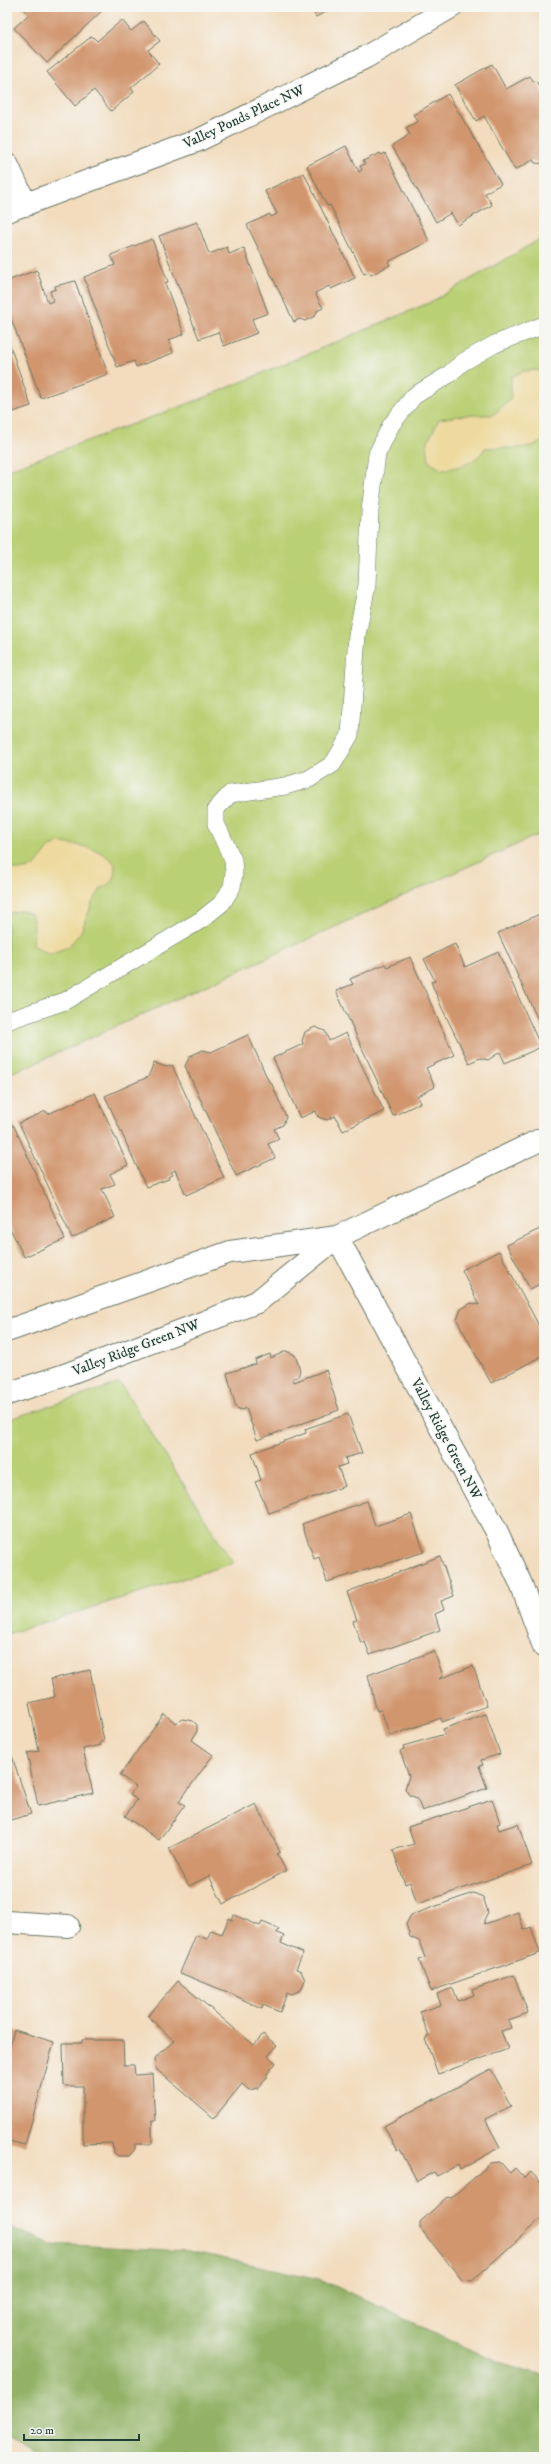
<svg xmlns="http://www.w3.org/2000/svg" width="551" height="2464" font-family="'IM FELL DW Pica',serif">
<style>
.green{fill:#bad074;stroke:#6c8654}
.forest{fill:#93b266;stroke:#59784d}
.sand{fill:#eeda9e;stroke:#868c69}
.building{fill:#d1966e}
.lines{fill:none;stroke-linecap:round;stroke-linejoin:round}
.lane-casing{stroke:#697564;stroke-width:18}
.street-casing{stroke:#697564;stroke-width:24}
.lane{stroke:#fff;stroke-width:17}
.street{stroke:#fff;stroke-width:22}
.labels{text-anchor:middle;dominant-baseline:central;stroke-width:3;stroke-linejoin:round;paint-order:stroke}
.street-label{font-size:14px;fill:#1f3d34;stroke:#f6f6f2}
</style>
<rect width="100%" height="100%" fill="#f6f6f2"/>
<filter id="ink" filterUnits="userSpaceOnUse"><feTurbulence type="fractalNoise" baseFrequency=".025" numOctaves="2"/><feDisplacementMap in="SourceGraphic" scale="8" xChannelSelector="R" yChannelSelector="G"/><feConvolveMatrix kernelMatrix="1 2 1 2 8 2 1 2 1" color-interpolation-filters="sRGB"/></filter>
<filter id="wash" filterUnits="userSpaceOnUse"><feTurbulence type="fractalNoise" baseFrequency=".012" numOctaves="4" result="noise"/><feDisplacementMap in="SourceGraphic" scale="16" xChannelSelector="R" yChannelSelector="G"/><feGaussianBlur stdDeviation="0.9" result="paint"/><feColorMatrix in="noise" values="0 0 0 0 0 0 0 0 0 0 0 0 0 0 0 0 0 1.4 0 .05"/><feComposite in="paint" operator="in"/></filter>
<g filter="url(#wash)">
<rect width="100%" height="100%" fill="#f2dcbd"/>
<path class="green" d="M544 237V832L29 1066 7 1074V470L201 399 431 302Z
M120 1383 233 1563 7 1634V1420Z"/>
<path class="forest" d="M7 2226 51 2244 189 2251 320 2279 502 2364 544 2376V2457H42L7 2435Z"/>
<path class="sand" d="M544 370V440C528 452 504 446 485 448 475 464 459 467 442 470L429 462 427 443 439 419 467 415H493L511 399V377L524 371Z
M61 843C82 846 100 847 115 864L114 880 101 889 93 901 81 932 68 947 49 954 33 945 34 923 31 914 21 910 7 914V868L19 870 34 867 50 847Z"/>
<g id="blocks">
<path class="building" d="M22 7H106L47 63 14 28 29 14Z
M310 7H335L316 17Z
M122 20 131 31 144 21 160 41 148 50 159 64 131 88 134 92 111 111 94 90 75 106 47 72 92 36 97 41Z
M492 64 506 89 530 76 534 82 536 81 544 95V164L535 163 533 160 515 170 484 116 476 121 455 85Z
M448 94 501 184 485 193 492 205 458 225 451 213 436 222 392 146 410 135 406 128 418 121 413 115Z
M346 146 359 172 362 170 360 166 365 164 363 161 380 153 381 155 385 153 429 241 388 262 390 265 371 275 369 272 364 274 330 205 327 206 307 166Z
M304 173 355 278 331 289 329 286 315 293 323 308 317 311 315 316 305 321 300 319 294 322 247 225 270 214 271 217 277 214 265 191Z
M197 222 209 254 227 247 229 254 244 248 268 313 252 319 257 333 224 346 218 332 199 339 159 236Z
M152 239 168 282 165 283 184 334 169 340 173 353 136 367 134 361 117 367 84 277 115 265 111 255Z
M37 270 48 303 53 301 50 291 56 289 55 286 75 281 108 374 41 398 7 308V281Z
M7 337 31 406 7 414Z
M544 912V1033L498 933Z
M455 944 465 967 498 952 541 1047 505 1063 500 1052 488 1060 480 1058 469 1063 442 1008 431 982 435 981 424 959Z
M410 957 454 1055 426 1068 435 1087 417 1096 420 1103 393 1116 336 991 353 984 350 979 385 964 387 967Z
M315 1027 325 1031 329 1041 346 1033 384 1111 343 1131 335 1116 327 1120 318 1117 316 1111 300 1118 273 1058 303 1044 302 1041 305 1032Z
M248 1035 269 1082H271L286 1117 283 1125 274 1129 279 1139 268 1144 275 1158 236 1176 185 1066 190 1056 203 1050 211 1052Z
M154 1063 167 1067 172 1065 224 1178 186 1195 175 1170 171 1172 173 1175 168 1177 169 1179 146 1187 105 1096 148 1077Z
M95 1093 128 1165 110 1174 115 1184 102 1189 115 1217 72 1238 19 1123 46 1111 48 1114Z
M7 1123 14 1126 65 1239 24 1257 7 1222Z
M544 1227V1282L530 1289 507 1245Z
M499 1251 544 1335V1355L491 1383 457 1320 461 1309 471 1303 479 1305 462 1270Z
M286 1351 295 1355 300 1370 298 1377 293 1378 294 1382 326 1370 339 1410 257 1440 246 1408 243 1410 236 1408 227 1373 256 1364 255 1360 270 1354 271 1358Z
M348 1414 362 1453 345 1458 347 1464 338 1467 345 1486 269 1513 255 1482 261 1480 252 1453 306 1433 305 1429Z
M367 1501 375 1526 411 1514 424 1552 327 1582 319 1557 314 1559 302 1524Z
M440 1556 454 1596 441 1601 444 1610 435 1614 440 1630 370 1655 365 1642 361 1643 353 1621 357 1620 347 1592Z
M434 1651 443 1676 439 1679 473 1666 487 1706 442 1722 441 1718 390 1736 381 1710 377 1711 376 1708 368 1675Z
M90 1670 104 1741 100 1743 101 1745 83 1749 93 1793 38 1806 27 1753 39 1751 29 1703 55 1697 51 1679Z
M164 1714 176 1723 182 1719 193 1721 197 1725V1731L192 1740 213 1755 179 1802 185 1805 159 1840 125 1816 137 1800 130 1794 136 1787 120 1775Z
M486 1714 500 1754 481 1760 483 1765 479 1766 487 1788 422 1811 417 1798 409 1795 405 1789 409 1776 400 1751 404 1749 403 1746 445 1734 443 1729Z
M7 1741 31 1814 7 1821Z
M492 1799 500 1823 497 1824 499 1830 518 1824 532 1865 417 1904 410 1882 405 1884 393 1850 414 1844 408 1827Z
M256 1804 280 1852 277 1854 286 1871 223 1904 209 1876 189 1886 169 1848Z
M473 1893 483 1897 488 1912 484 1920 485 1924 518 1912 524 1930 531 1927 540 1953 431 1991 419 1960 425 1958 419 1941 410 1937 406 1924 411 1915Z
M234 1915 260 1926 262 1922 279 1929 277 1933 284 1936 281 1943 303 1953 296 1969 301 1971 305 1980 301 1990 292 1994 287 1993 280 2012 263 2005 262 2009 230 1993 180 1973 196 1935 207 1939 211 1930 222 1934 229 1918 232 1920Z
M514 1975 528 2013 508 2020 511 2028 501 2031 508 2049 438 2074 425 2039 429 2037 420 2012 441 2005 437 1994 453 1988 458 2001 474 1995 472 1990Z
M178 1981 254 2045 263 2034 277 2046 268 2056 276 2063 267 2074V2078L258 2088 249 2090 242 2084 214 2118 156 2069 155 2058 174 2041 148 2016Z
M14 2030 54 2042 25 2145 9 2141 7 2144V2056Z
M82 2040H123L124 2065H134L135 2075 152 2074 155 2121H152V2144H135V2149L129 2156H118L113 2151 112 2143 83 2144V2086H64L63 2043H82Z
M491 2069 511 2106 485 2119 500 2147 460 2170 458 2165 437 2176 434 2172 417 2181 400 2149 397 2151 384 2126Z
M500 2162 510 2173 515 2168 524 2178 531 2172 544 2186V2216L472 2281 462 2280 420 2228V2222L447 2197 451 2198 491 2163Z"/>
</g>
</g>
<g filter="url(#ink)">
<use href="#blocks" fill-opacity="0" stroke="#697564" stroke-width="1"/>
<g class="lines">
<g class="lane-casing">
<path id="lane" d="M7 1021 65 1001 201 920 222 903 232 887 234 873 233 860 216 824V809L230 794 285 786 309 779 333 764 350 735 357 635 367 585 370 511 377 454 391 425 414 396 448 375 463 362 495 344 544 325"/>
</g>
<g class="street-casing">
<path id="street" d="M7 164 26 205
M7 211 199 140 366 57 451 7
M337 1237 497 1532 521 1584 544 1647
M7 1331 230 1252 337 1237
M7 1394 62 1376 257 1302 337 1237 544 1138
M7 1922 68 1926"/>
</g>
<use href="#lane" class="lane"/>
<use href="#street" class="street"/>
</g>
</g>
<g class="labels">
<g class="street-label">
<text transform="translate(244 117) rotate(-25)">Valley Ponds Place NW</text>
<text transform="translate(136 1348) rotate(-21)">Valley Ridge Green NW</text>
<text transform="translate(446 1439) rotate(62)">Valley Ridge Green NW</text>
</g>
</g>
<rect width="551" height="2464" fill="none" stroke="#f6f6f2" stroke-width="24"/>
<path d="M24 2434v6h115v-6" fill="none" stroke="#1f3d34" stroke-width="2"/>
<text x="30" y="2434" font-size="12" fill="#1f3d34" stroke="#f6f6f2" stroke-width="3" paint-order="stroke">20 m</text>
</svg>
